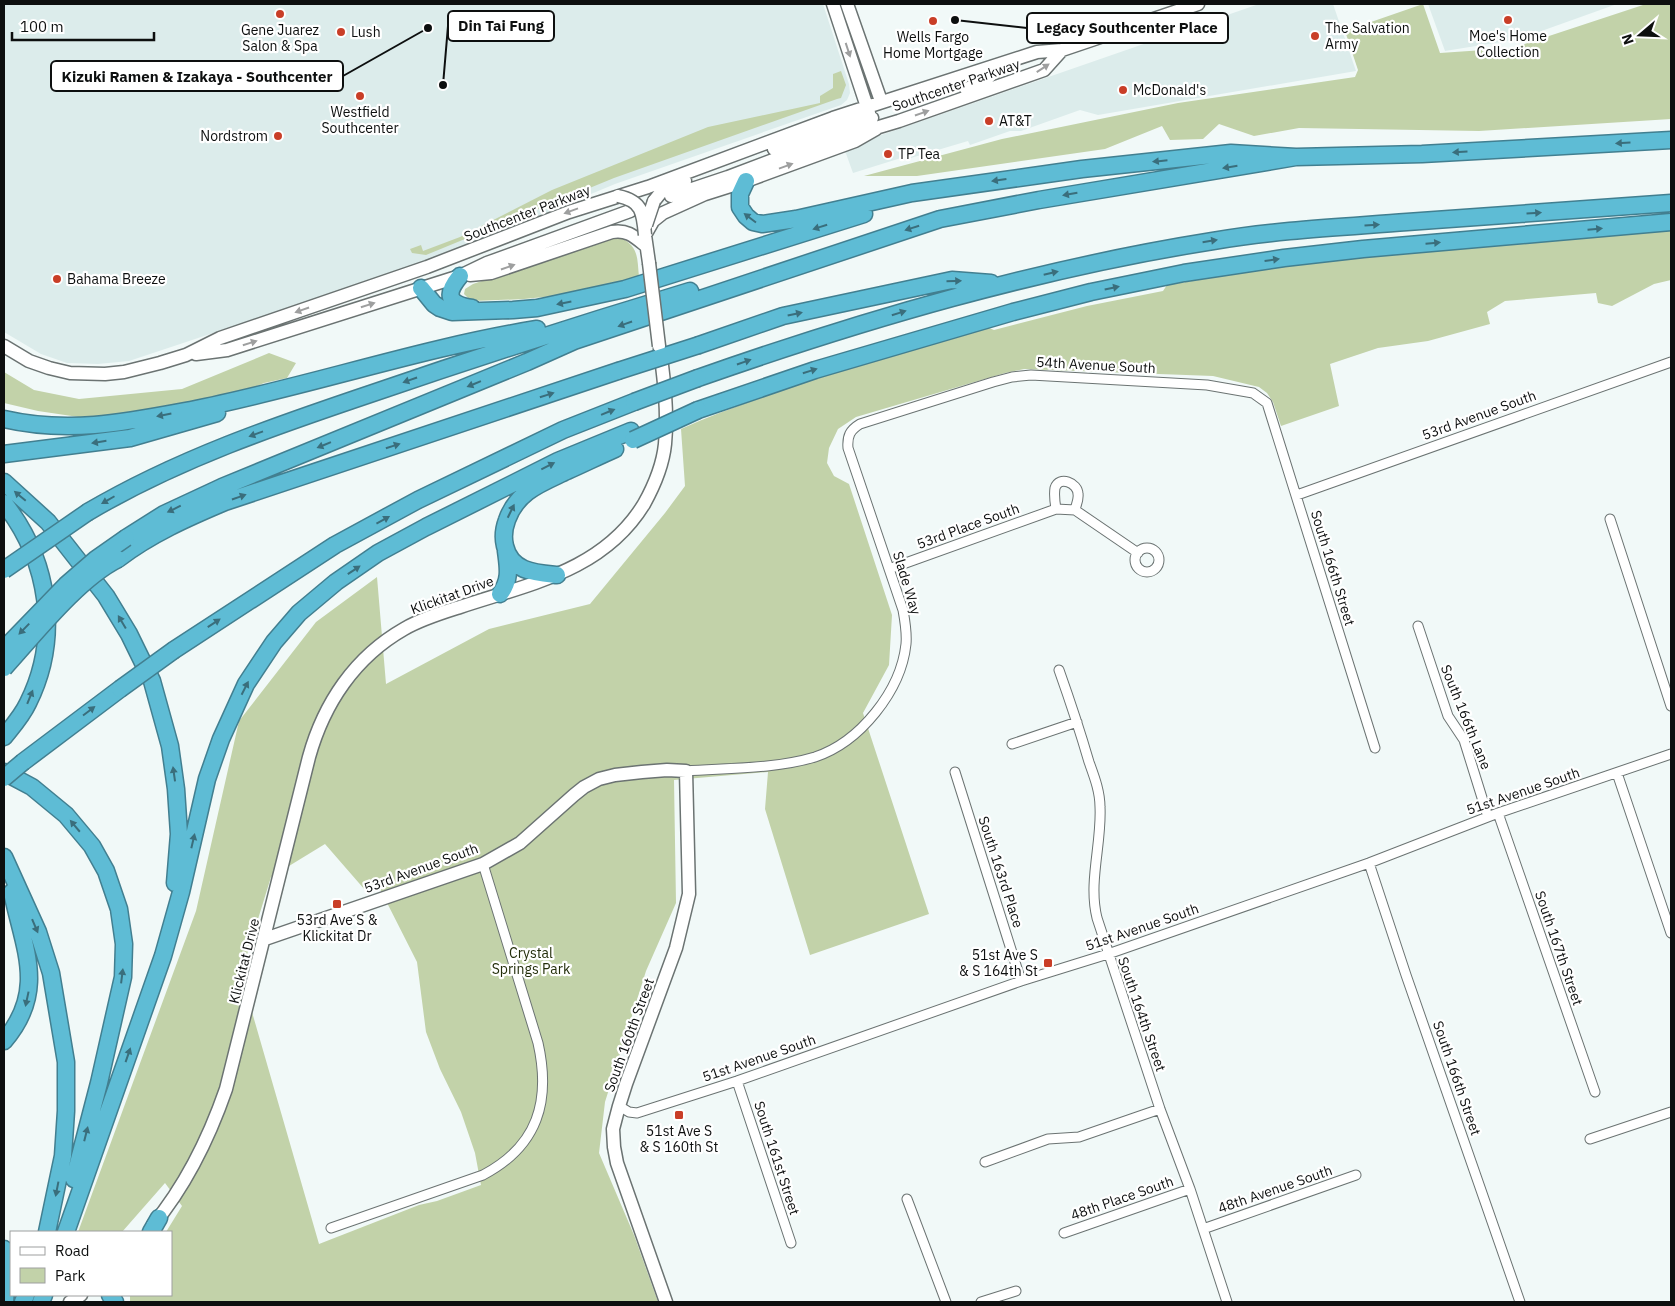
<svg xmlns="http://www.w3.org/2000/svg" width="1675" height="1306" font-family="'IBM Plex Sans',sans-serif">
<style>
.built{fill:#dceceb}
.green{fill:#c2d2a9;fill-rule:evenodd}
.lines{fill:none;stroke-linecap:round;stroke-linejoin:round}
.street-casing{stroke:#6b7372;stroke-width:11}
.secondary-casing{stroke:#6b7372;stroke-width:15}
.highway-casing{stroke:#427f90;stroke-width:19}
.street{stroke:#fff;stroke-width:9}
.secondary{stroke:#fff;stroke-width:12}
.highway{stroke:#5ebcd5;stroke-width:16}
.secondary-bridge-casing{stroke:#6b7372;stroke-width:15;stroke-linecap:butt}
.highway-bridge-casing{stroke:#427f90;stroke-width:19;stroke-linecap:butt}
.secondary-bridge{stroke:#fff;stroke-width:12}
.highway-bridge{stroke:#5ebcd5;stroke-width:16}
.oneway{fill:#9e9f9f}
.oneway2{fill:#3a6e7c}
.poi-dot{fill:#c93e27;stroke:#fff;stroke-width:2}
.labels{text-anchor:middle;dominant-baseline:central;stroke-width:4.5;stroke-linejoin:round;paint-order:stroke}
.poi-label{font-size:14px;fill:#0d0f0f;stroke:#fff;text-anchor:start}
.street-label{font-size:14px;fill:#0d0f0f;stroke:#fff}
.park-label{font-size:14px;fill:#232e0a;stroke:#fff}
.leader{fill:none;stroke:#0d0f0f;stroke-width:2}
.callout-dot{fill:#0d0f0f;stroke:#fff;stroke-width:2}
.callout{fill:#fff;stroke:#0d0f0f;stroke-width:2}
.callout-label{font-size:15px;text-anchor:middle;font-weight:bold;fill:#0d0f0f}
</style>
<rect width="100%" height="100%" fill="#f1f9f8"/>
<path class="built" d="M4 4H823L849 84 850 93 847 100 841 105 615 184 432 260 129 361 98 364 67 363 41 354 4 332Z
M1259 4H1333L1356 71 1098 115 1080 110 1021 131H1010L970 145 968 141 904 160 901 158 853 173 844 148Z
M1428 4H1617L1519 39 1445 51Z"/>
<path class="green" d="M1423 4 1440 53 1513 48 1646 4H1671V119L1479 131 1299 128 1254 136 1219 124 1203 139 1170 140 1162 126 1105 149 917 176H864L1002 139 1178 103 1355 77 1358 70 1345 31Z
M841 71 846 85 841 98 837 99 614 178 426 255 412 253 410 249 421 245 423 251 460 237 552 190 708 127 820 103V96L833 88V74Z
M1671 229V280L1654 284 1612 306 1598 303 1596 293 1505 301 1487 312 1490 324 1428 341 1378 348 1330 364 1339 406 1281 426 1273 402 1267 393 1259 387 1213 376 1024 369 1005 373 856 417 838 429 829 448 827 463 834 476 849 484 892 615 889 665 863 713 929 914 810 955 765 809 768 772 674 780 676 903 646 971 605 1102 599 1153 634 1235 658 1302H130V1295H171V1232H166L182 1206 165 1183 122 1232H78L196 911 239 721 316 622 377 577 386 684 489 629 590 604 665 513 685 486 681 429C707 417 733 408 759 398 835 371 912 349 989 328L994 330 1087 306 1163 291 1167 285 1310 262ZM325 844 365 890 379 887 417 962 426 1032 440 1069 461 1112 475 1153 481 1185 437 1201 419 1205 319 1244 241 974 271 877Z
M619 237C639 246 637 257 639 277L563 295 524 299 473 301 468 298 464 294 465 289 473 284 610 238Z
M269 353 296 363 287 378 264 383 240 393 163 411 92 419 38 411 4 403V372L34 390 79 399 182 389Z"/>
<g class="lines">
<g class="street-casing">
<path id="street" d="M1297 495 1671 362
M1056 509C1055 503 1054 494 1055 488 1059 475 1078 483 1078 494 1079 499 1076 505 1075 510
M1610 519 1671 706
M1135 560a12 12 0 1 1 24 0a12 12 0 1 1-24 0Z
M889 569 1056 509 1075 510 1138 553
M1418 626 1448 716 1464 740 1488 817
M1059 670C1070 701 1080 731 1089 762 1094 776 1100 791 1100 807 1102 843 1088 882 1097 918L1160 1109 1190 1189 1227 1302
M1012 744 1077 722
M686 771C727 768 775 769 815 757 860 742 901 691 906 644 907 633 905 621 903 610L848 448C847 436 850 430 860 424L993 382 1012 377 1031 375 1207 385 1253 393 1267 403 1375 748
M955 772 1021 981
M1617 773 1671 933
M1498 813 1595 1092
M1369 863 1406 975 1520 1302
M737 1081 791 1243
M619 1106 629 1112 637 1113 737 1081 1021 981 1108 954 1369 863 1498 813 1671 754
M1590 1139 1671 1112
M985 1162 1048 1139 1079 1137 1160 1109
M907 1199 946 1302
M331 1228 483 1175C538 1146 551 1101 538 1043L483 864
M1203 1229 1356 1175
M1064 1233 1190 1189
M981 1302 1016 1291"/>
</g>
<g class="secondary-casing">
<path id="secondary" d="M833 4 869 113
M847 4 881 101
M966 89 980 84 1003 65
M869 130 899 121 1044 70 1062 50
M774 149 845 124 872 118
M671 196 728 177 850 131 862 124
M654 201 662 191 685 181
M649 263 645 235 653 221 663 213 705 194 746 181 855 141 876 129
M470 275 491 273 612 232C627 229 635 237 646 246
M4 346 29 361 49 368 70 373 105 374 124 372 160 363 186 355 220 338 427 267 569 212 648 187 833 118 1037 52 1062 50 1198 4
M196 354 227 350 460 276 487 263 630 211
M265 939 483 864 520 843 574 795 584 787 599 779 615 775 642 772 667 770 686 771 689 894 676 948 626 1084 619 1106 613 1129 614 1147 617 1163 666 1302
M153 1225C186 1185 209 1138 226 1089L309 757C324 703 355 657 404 629 421 619 441 613 460 607 529 584 603 571 644 504 654 486 663 464 665 444 668 412 664 380 660 349
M70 1302 81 1295"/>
</g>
<g class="highway-casing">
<path id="highway" d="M746 181 740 194V207L746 216 753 222 762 224 796 219 912 193 1082 169 1231 153 1296 157 1422 154 1671 140
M460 276C445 294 447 304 472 308
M421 288 434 304 440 308 452 312 513 310 537 308 625 289 864 214
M699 345 783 316 952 280 991 283
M698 378C866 319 1037 269 1213 241 1277 230 1343 227 1407 222 1495 216 1583 210 1671 203
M698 410 815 370 1013 312 1091 292 1184 273 1284 258 1363 249 1671 222
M4 419C69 434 127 422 191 410 307 387 420 348 537 329
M4 454 130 438 217 413
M4 482 48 522 106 596 129 634 152 681 170 746 176 789 179 834 175 883
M4 503C49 560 61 637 28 703 22 716 12 727 4 737
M88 512C178 459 275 426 373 393 478 357 584 323 690 291
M126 538 164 514 222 487 527 362 574 341 940 219 1039 200 1296 157
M118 559C151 534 187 518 225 502L618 371
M557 575C536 573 511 572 505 546 503 538 504 528 507 520 517 491 542 483 567 471 583 464 599 456 615 449
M500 594C511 580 508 567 506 551
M174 650 335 545 418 500 563 430 634 402
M23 762 120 689
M4 772 32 787 66 815 92 846 106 871 119 909 124 944 123 977 99 1083 74 1179
M4 857 38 932 51 973 66 1062V1111L63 1156 47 1232
M4 1041C47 991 24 949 12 892
M66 1232 163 956 181 892 207 779 221 739 246 684 274 642 299 613 336 582 378 553 426 527 558 461 631 431
M151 1232 159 1218
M4 1249 6 1288 5 1302
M110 1295 115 1302
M23 1302 26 1295
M41 1302 44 1295"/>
</g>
<use href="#street" class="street"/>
<use href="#secondary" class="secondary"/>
<use href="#highway" class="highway"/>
<g class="secondary-bridge-casing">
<path id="secondary-bridge" d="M618 196C642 201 643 212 645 235
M646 225 654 201
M649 263 659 346"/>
</g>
<g class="highway-bridge-casing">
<path id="highway-bridge" d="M618 371 699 345
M634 402 698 378
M633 440 698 410
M4 570 88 512
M4 649 66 585 96 559 126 538
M4 668C35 634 78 579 118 559
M120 689 174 650
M4 778 23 762"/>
</g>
<use href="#secondary-bridge" class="secondary-bridge"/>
<use href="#highway-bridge" class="highway-bridge"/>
</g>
<defs><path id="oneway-solid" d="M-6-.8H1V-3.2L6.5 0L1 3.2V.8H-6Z" transform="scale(1.25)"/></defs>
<g class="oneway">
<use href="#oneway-solid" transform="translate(848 50) rotate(72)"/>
<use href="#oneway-solid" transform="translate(1043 68) rotate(-33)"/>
<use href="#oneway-solid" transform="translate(922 113) rotate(-19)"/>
<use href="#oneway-solid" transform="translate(786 166) rotate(-20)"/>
<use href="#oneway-solid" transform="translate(571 211) rotate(160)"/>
<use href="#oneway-solid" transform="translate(508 267) rotate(-19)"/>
<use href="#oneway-solid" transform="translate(368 305) rotate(-18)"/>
<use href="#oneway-solid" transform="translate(302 310) rotate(161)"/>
<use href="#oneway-solid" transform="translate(250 343) rotate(-17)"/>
</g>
<g class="oneway2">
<use href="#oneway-solid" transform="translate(1623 143) rotate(177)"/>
<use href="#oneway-solid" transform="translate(1460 152) rotate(177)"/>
<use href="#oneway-solid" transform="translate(1160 161) rotate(174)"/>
<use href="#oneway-solid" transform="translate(1230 167) rotate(171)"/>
<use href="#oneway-solid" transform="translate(999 180) rotate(172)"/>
<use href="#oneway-solid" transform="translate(1070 194) rotate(170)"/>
<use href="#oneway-solid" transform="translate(1534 213) rotate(-4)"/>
<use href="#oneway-solid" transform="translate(750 218) rotate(-143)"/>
<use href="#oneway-solid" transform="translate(1372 225) rotate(-4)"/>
<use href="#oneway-solid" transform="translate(820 227) rotate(163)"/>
<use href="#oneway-solid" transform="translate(912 228) rotate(162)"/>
<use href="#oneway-solid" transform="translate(1595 229) rotate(-5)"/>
<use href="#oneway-solid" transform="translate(1210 241) rotate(-9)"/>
<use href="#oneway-solid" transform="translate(1433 243) rotate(-5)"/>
<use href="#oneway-solid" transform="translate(1272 260) rotate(-8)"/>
<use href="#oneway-solid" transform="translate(1051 273) rotate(-13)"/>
<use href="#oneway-solid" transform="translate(954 281) rotate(-2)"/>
<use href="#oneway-solid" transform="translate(1112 288) rotate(-12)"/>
<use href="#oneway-solid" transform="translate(564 303) rotate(169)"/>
<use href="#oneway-solid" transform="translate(899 313) rotate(-17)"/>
<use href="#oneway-solid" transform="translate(795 314) rotate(-12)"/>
<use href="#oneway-solid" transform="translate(625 324) rotate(161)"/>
<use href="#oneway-solid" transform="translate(744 362) rotate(-19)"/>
<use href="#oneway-solid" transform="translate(810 371) rotate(-17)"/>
<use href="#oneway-solid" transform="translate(410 380) rotate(161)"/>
<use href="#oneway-solid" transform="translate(474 384) rotate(158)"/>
<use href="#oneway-solid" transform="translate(547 395) rotate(-18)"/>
<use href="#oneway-solid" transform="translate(608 412) rotate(-22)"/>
<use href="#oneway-solid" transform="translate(164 415) rotate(169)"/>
<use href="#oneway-solid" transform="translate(256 434) rotate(160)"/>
<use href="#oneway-solid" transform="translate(99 442) rotate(171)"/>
<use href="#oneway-solid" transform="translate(324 445) rotate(158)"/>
<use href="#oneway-solid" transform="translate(393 446) rotate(-18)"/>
<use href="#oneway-solid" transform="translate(548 466) rotate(-27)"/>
<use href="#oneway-solid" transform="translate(20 496) rotate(-140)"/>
<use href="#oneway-solid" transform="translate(239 497) rotate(-19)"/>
<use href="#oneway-solid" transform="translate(108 500) rotate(150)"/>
<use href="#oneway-solid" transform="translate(174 509) rotate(154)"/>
<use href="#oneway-solid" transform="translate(511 511) rotate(-64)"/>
<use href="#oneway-solid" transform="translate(383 520) rotate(-29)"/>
<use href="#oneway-solid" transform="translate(354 570) rotate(-34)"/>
<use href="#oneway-solid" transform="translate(122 622) rotate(-121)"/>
<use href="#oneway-solid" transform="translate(214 623) rotate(-33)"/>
<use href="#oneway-solid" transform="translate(24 629) rotate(134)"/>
<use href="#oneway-solid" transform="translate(245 688) rotate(-63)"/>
<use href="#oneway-solid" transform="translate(30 697) rotate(-68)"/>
<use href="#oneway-solid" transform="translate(89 711) rotate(-37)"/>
<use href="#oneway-solid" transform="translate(174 774) rotate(-98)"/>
<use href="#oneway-solid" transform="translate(75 826) rotate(-130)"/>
<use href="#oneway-solid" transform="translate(193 841) rotate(-77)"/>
<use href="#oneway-solid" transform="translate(35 926) rotate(67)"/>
<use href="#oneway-solid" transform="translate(122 976) rotate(-83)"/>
<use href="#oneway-solid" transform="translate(27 999) rotate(102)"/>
<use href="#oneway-solid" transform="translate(128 1055) rotate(-71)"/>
<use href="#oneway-solid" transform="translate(86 1134) rotate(-76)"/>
<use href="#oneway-solid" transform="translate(57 1189) rotate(101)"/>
</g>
<g class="poi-dot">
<circle cx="280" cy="14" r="5"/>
<circle cx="1508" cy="20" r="5"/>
<circle cx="933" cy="21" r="5"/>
<circle cx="341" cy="32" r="5"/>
<circle cx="1315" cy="36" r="5"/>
<circle cx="1123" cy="90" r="5"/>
<circle cx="360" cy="96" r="5"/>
<circle cx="989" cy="121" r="5"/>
<circle cx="278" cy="136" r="5"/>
<circle cx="888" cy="154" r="5"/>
<circle cx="57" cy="279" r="5"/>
<rect x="332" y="899" width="10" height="10" rx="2.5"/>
<rect x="1043" y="958" width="10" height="10" rx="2.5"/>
<rect x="674" y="1110" width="10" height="10" rx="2.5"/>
</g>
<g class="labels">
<g class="poi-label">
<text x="1325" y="28">The Salvation<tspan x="1325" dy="16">Army</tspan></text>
<text x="280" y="30" text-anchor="middle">Gene Juarez<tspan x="280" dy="16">Salon &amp; Spa</tspan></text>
<text x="351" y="32">Lush</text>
<text x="1508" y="36" text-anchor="middle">Moe's Home<tspan x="1508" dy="16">Collection</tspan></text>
<text x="933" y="37" text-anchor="middle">Wells Fargo<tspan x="933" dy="16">Home Mortgage</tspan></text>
<text x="1133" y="90">McDonald's</text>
<text x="360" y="112" text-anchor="middle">Westfield<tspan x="360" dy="16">Southcenter</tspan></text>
<text x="999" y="121">AT&amp;T</text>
<text x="268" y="136" text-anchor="end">Nordstrom</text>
<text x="898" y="154">TP Tea</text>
<text x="67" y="279">Bahama Breeze</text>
<text x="337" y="920" text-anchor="middle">53rd Ave S &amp;<tspan x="337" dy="16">Klickitat Dr</tspan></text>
<text x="1038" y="955" text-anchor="end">51st Ave S<tspan x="1038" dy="16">&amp; S 164th St</tspan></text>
<text x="679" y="1131" text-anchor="middle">51st Ave S<tspan x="679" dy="16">&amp; S 160th St</tspan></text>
</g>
<g class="street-label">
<text transform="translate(956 85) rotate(-19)">Southcenter Parkway</text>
<text transform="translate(527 213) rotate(-21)">Southcenter Parkway</text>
<text transform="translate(1096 365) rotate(3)">54th Avenue South</text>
<text transform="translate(1479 415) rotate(-20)">53rd Avenue South</text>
<text transform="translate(968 526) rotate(-20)">53rd Place South</text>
<text transform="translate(1333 568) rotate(73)">South 166th Street</text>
<text transform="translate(907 583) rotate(73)">Slade Way</text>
<text transform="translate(452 595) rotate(-20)">Klickitat Drive</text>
<text transform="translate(1466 717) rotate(68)">South 166th Lane</text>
<text transform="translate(1523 791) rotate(-19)">51st Avenue South</text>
<text transform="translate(421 868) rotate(-20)">53rd Avenue South</text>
<text transform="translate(1001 872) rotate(72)">South 163rd Place</text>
<text transform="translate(1142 927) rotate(-19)">51st Avenue South</text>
<text transform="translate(1559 948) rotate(71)">South 167th Street</text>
<text transform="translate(244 961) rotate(-76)">Klickitat Drive</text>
<text transform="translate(1142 1014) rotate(71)">South 164th Street</text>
<text transform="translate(629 1035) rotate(-70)">South 160th Street</text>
<text transform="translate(759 1058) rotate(-19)">51st Avenue South</text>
<text transform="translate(1457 1078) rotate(71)">South 166th Street</text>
<text transform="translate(777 1158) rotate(72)">South 161st Street</text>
<text transform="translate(1275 1189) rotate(-19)">48th Avenue South</text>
<text transform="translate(1122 1198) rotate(-19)">48th Place South</text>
</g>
<g class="park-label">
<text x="531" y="953">Crystal<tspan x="531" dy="16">Springs Park</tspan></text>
</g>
</g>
<path class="leader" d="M443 85L448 26M955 20L1027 28M428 28L343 76"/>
<g class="callout-dot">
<circle cx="443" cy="85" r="5"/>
<circle cx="955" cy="20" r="5"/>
<circle cx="428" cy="28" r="5"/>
</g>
<g class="callout">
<rect x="448" y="11" width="106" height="30" rx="5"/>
<rect x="1027" y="13" width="201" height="30" rx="5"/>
<rect x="51" y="61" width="292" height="30" rx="5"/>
</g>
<g class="callout-label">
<text x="501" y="31">Din Tai Fung</text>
<text x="1127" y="33">Legacy Southcenter Place</text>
<text x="197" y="82">Kizuki Ramen &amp; Izakaya - Southcenter</text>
</g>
<rect width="1675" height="1306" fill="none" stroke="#0d0f0f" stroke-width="10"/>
<rect x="10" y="1231" width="162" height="65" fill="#ffffff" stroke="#9e9f9f"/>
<rect x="20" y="1247" width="25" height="8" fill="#ffffff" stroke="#9e9f9f"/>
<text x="55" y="1256" font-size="15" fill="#0d0f0f">Road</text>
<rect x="20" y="1268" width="25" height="15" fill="#c2d2a9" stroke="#9e9f9f"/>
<text x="55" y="1281" font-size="15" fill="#0d0f0f">Park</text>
<g transform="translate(1640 35) rotate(251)" stroke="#ffffff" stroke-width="4" paint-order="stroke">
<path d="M0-4L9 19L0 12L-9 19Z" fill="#0d0f0f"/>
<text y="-8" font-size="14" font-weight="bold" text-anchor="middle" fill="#0d0f0f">N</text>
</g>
<path d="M12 32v8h142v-8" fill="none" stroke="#0d0f0f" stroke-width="2.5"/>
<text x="20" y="32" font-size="15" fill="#0d0f0f" stroke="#ffffff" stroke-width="4" paint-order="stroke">100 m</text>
</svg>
